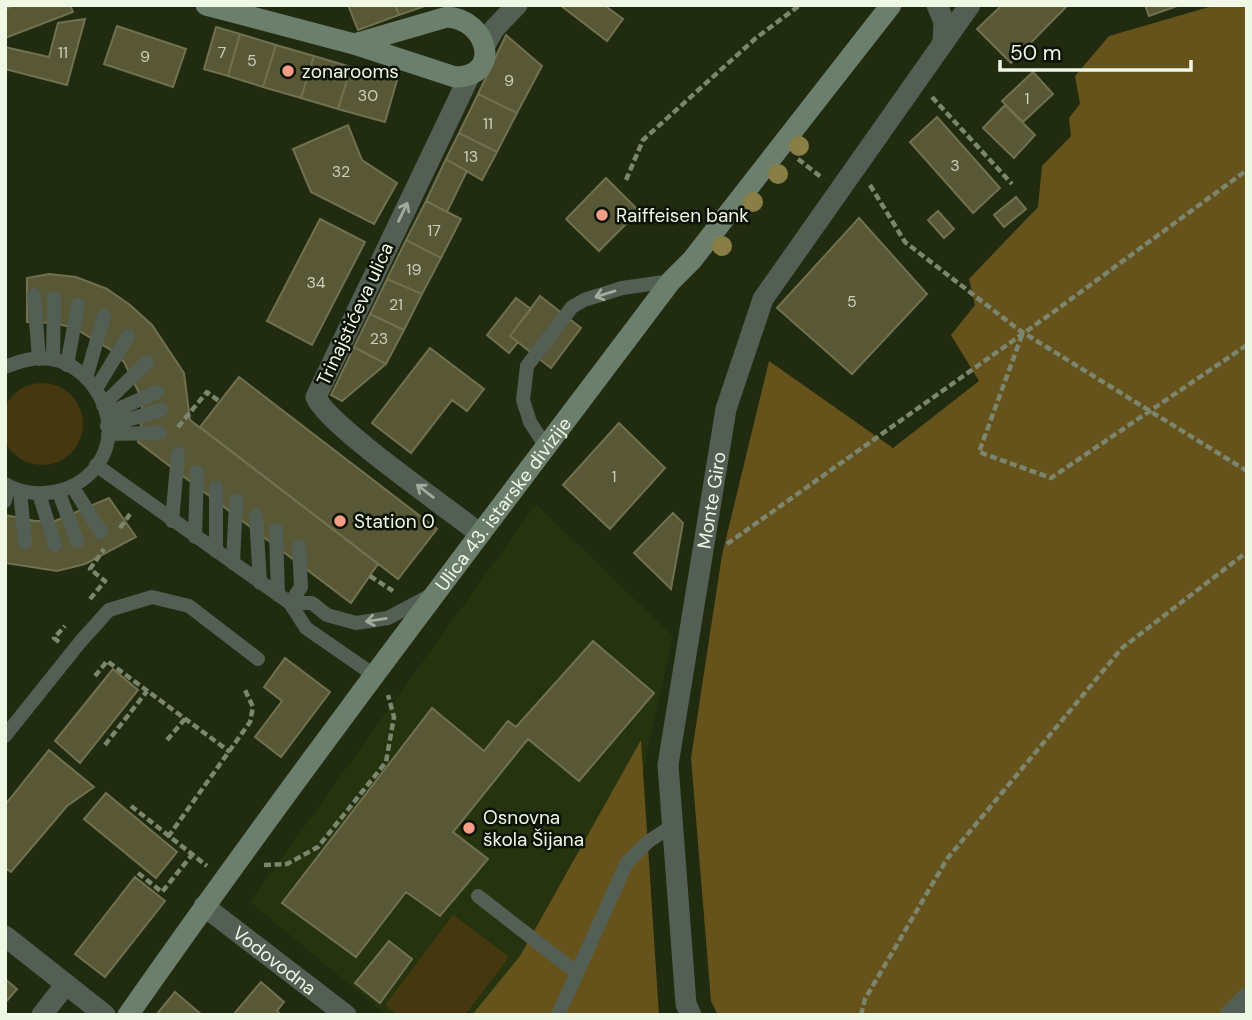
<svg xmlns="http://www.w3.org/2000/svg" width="1252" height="1020" font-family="'DM Sans',sans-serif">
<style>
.built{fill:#25330f}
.green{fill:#453810}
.forest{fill:#66531c}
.building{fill:#585837;stroke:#71714f;stroke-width:2}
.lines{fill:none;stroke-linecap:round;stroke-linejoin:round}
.path{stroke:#7c866e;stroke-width:4.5;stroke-dasharray:7 3.5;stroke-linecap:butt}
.lane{stroke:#535f54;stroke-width:14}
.street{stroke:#535f54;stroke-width:21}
.secondary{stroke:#6c7e6c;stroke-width:21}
.tree{fill:#897e45}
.oneway{stroke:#a1ab9c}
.poi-dot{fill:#f49e88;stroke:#0d1206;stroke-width:2.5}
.labels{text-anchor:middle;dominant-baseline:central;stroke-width:5;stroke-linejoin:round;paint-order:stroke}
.number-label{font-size:16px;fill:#c9cfba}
.poi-label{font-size:19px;fill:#eff7e5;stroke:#0d1206;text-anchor:start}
.street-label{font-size:19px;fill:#eff7e5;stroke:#0d1206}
</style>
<rect width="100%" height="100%" fill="#202b0f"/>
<path class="built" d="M536 504 673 636 647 753 620 903 533 1015H386L250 902Z"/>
<path class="green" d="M1 424a41 41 0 1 1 82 0a41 41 0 1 1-82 0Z
M453 915 509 957 465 1015H398L385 1005Z"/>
<path class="forest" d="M1216 5H1247V1015H718L711 1001 691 758 722 555 769 361 893 448 979 381 951 335 975 305 969 279 1038 207 1042 166 1071 136 1069 118 1080 104 1075 76 1109 36Z
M641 740 659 1015H472L520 956Z"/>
<path class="building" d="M15 5H70L73 12 5 38V9Z
M348 5H395L399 15 358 30Z
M395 5H428L399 15Z
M560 5H604L623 19 607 41Z
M1002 5H1064L1066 7 1011 63 977 29Z
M1145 5H1180L1149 16Z
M85 19 67 85 5 69V47L49 57 58 23Z
M117 26 186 49 173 87 104 64Z
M216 27 240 34 228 76 204 69Z
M240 34 276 45 263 87 228 76Z
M506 35 542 66 517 113 478 94Z
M276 45 314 56 301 98 263 87Z
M314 56 351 67 338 109 301 98Z
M351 67 397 80 385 122 338 109Z
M1033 72 1053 94 1023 122 1002 101Z
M478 94 517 113 497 152 459 133Z
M1005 105 1035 135 1014 158 983 128Z
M937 117 1000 188 973 213 910 142Z
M348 125 362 160 397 183 374 224 311 192 293 149Z
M459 133 497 152 482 180 446 159Z
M446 159 467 171 447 212 426 201Z
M606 178 639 211 599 251 566 219Z
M1016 197 1026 209 1004 227 994 215Z
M426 201 461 219 441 258 406 240Z
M938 211 954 229 944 238 928 220Z
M859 218 927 294 852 374 777 308Z
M320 219 365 242 312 345 267 321Z
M406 240 441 258 422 294 387 279Z
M49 274 76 277 107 289 130 305 152 325 184 373 190 420 378 564 351 603 138 442 142 419V399L124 362 111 350 74 328 54 323 27 322V278Z
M387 279 422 294 404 330 370 314Z
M540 296 581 328 551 368 510 336Z
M516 298 531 309 510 336 518 342 509 353 487 335Z
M370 314 404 330 386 364 354 347Z
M354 347 386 364 342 401 331 395Z
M430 348 484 389 467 411 452 400 411 453 372 423Z
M239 377 437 529 398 579 200 427Z
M619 423 665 468 610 529 563 485Z
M109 498 136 537 85 564 57 571 5 563V515L35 521H55Z
M673 513 683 523 671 589 634 553Z
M593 641 654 693 579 781 528 739 453 832 488 859 440 916 406 892 356 957 282 903 432 708 484 751 508 721 516 727Z
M285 658 330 692 281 757 255 737 282 701 264 687Z
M113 669 138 690 80 763 55 741Z
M49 750 94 787 67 806 11 872 5 868V805Z
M106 793 177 852 156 878 84 819Z
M135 877 165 901 105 977 75 954Z
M389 941 412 959 380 1003 355 983Z
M5 979 17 989 5 1003Z
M261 982 284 1002 277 1011 281 1015H233Z
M175 992 202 1015H156Z"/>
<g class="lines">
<path class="path" d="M932 97 1012 184
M798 159 821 177
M626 180 643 140 756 38 800 5
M870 185 905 242 1019 330 1247 471
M1022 335 979 452 1051 478 1247 345
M178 427 207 392 220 402
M120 528 130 514
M727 544 1052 313 1247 170
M370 576 393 591
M90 599 105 581 90 569 104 549
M59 642 54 638 65 626
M95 676 107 661 230 752
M167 740 185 719
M105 745 147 691
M131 806 207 866
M168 837 250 722 253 707 245 690
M264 865 287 864 318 847 386 762 394 717 388 695
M138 873 162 892 191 856
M861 1015 865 999 947 859 1122 648 1247 552"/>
<path class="lane" d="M34 295 39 359
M53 359 54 298
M67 365 78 305
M5 367C21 361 35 356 52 359 91 366 119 414 105 451 89 491 40 504 5 484
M86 378 104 316
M96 389 128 336
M103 405 147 362
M107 414 157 392
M107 426 161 410
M108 434 160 433
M546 447 530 422 523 400 527 366 572 307 584 300 622 288 671 281
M96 465 290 603 306 628 374 675
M72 486 101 532
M20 491 25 542
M59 493 77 541
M39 494 55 545
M5 501 8 486
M256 516 260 583
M172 521 178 454
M276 530 278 595
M195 537 197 472
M216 551V488
M233 563 236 501
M290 603H312L327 615 356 623 388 618 431 595
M290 603 301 587 299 547
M5 736 81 641 109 610 152 597 189 606 258 659
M478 896 577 973
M558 1015 627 862 649 841 672 826"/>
<g class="street">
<path d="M937 5 944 22 943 43"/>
<path d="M485 45 494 29 517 5"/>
<path d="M469 77 316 397C326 424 449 509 479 533"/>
<path id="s1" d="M204 906 346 1015"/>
<path d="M5 936 105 1015"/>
<path d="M42 1015 66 984"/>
<path id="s2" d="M691 1015 686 1004 668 765 726 409 763 299 970 5"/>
<path d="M1230 1015 1247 998"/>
</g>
<g class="secondary">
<path d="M206 5 354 44"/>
<path d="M447 17C488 19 503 77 455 77L354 44Z"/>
<path id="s3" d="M128 1015C303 765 488 524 671 281L692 260 891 5"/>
</g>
</g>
<g class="tree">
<circle cx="799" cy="146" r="10"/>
<circle cx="778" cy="174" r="10"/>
<circle cx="753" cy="202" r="10"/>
<circle cx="722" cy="246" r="10"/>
</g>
<defs><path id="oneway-shaft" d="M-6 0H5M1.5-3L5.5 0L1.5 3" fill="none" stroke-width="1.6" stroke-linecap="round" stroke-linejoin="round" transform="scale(1.75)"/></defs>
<g class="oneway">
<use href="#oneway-shaft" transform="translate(403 212) rotate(-64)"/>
<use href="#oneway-shaft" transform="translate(605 294) rotate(163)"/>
<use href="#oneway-shaft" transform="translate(425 491) rotate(-142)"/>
<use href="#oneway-shaft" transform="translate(376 620) rotate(171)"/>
</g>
<g class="poi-dot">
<circle cx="288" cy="71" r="7"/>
<circle cx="602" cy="215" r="7"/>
<circle cx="340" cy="521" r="7"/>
<circle cx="469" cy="828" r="7"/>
</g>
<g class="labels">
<g class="number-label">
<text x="63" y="52">11</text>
<text x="222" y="52">7</text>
<text x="145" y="56">9</text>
<text x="252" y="60">5</text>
<text x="509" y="80">9</text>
<text x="368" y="95">30</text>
<text x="1027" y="98">1</text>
<text x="488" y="123">11</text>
<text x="471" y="156">13</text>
<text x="955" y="165">3</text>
<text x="341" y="171">32</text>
<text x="434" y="230">17</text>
<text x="414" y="269">19</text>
<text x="316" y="282">34</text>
<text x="852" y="301">5</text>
<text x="396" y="304">21</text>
<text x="379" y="338">23</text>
<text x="614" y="476">1</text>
</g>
<g class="poi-label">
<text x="302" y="71">zonarooms</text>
<text x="616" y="215">Raiffeisen bank</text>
<text x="354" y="521">Station 0</text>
<text x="483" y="817">Osnovna<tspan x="483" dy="22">škola Šijana</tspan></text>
</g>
<g class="street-label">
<text transform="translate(355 314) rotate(-65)">Trinajstićeva ulica</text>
<text stroke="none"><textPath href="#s2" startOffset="520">Monte Giro</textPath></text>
<text stroke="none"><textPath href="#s3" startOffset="634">Ulica 43. istarske divizije</textPath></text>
<text stroke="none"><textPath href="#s1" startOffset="89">Vodovodna</textPath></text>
</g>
</g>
<rect width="1252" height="1020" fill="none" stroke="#eff7e5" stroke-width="14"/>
<path d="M1000 60v10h191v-10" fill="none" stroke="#eff7e5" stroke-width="3.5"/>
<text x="1010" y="60" font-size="21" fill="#eff7e5" stroke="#0d1206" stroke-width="5" paint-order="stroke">50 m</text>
</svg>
